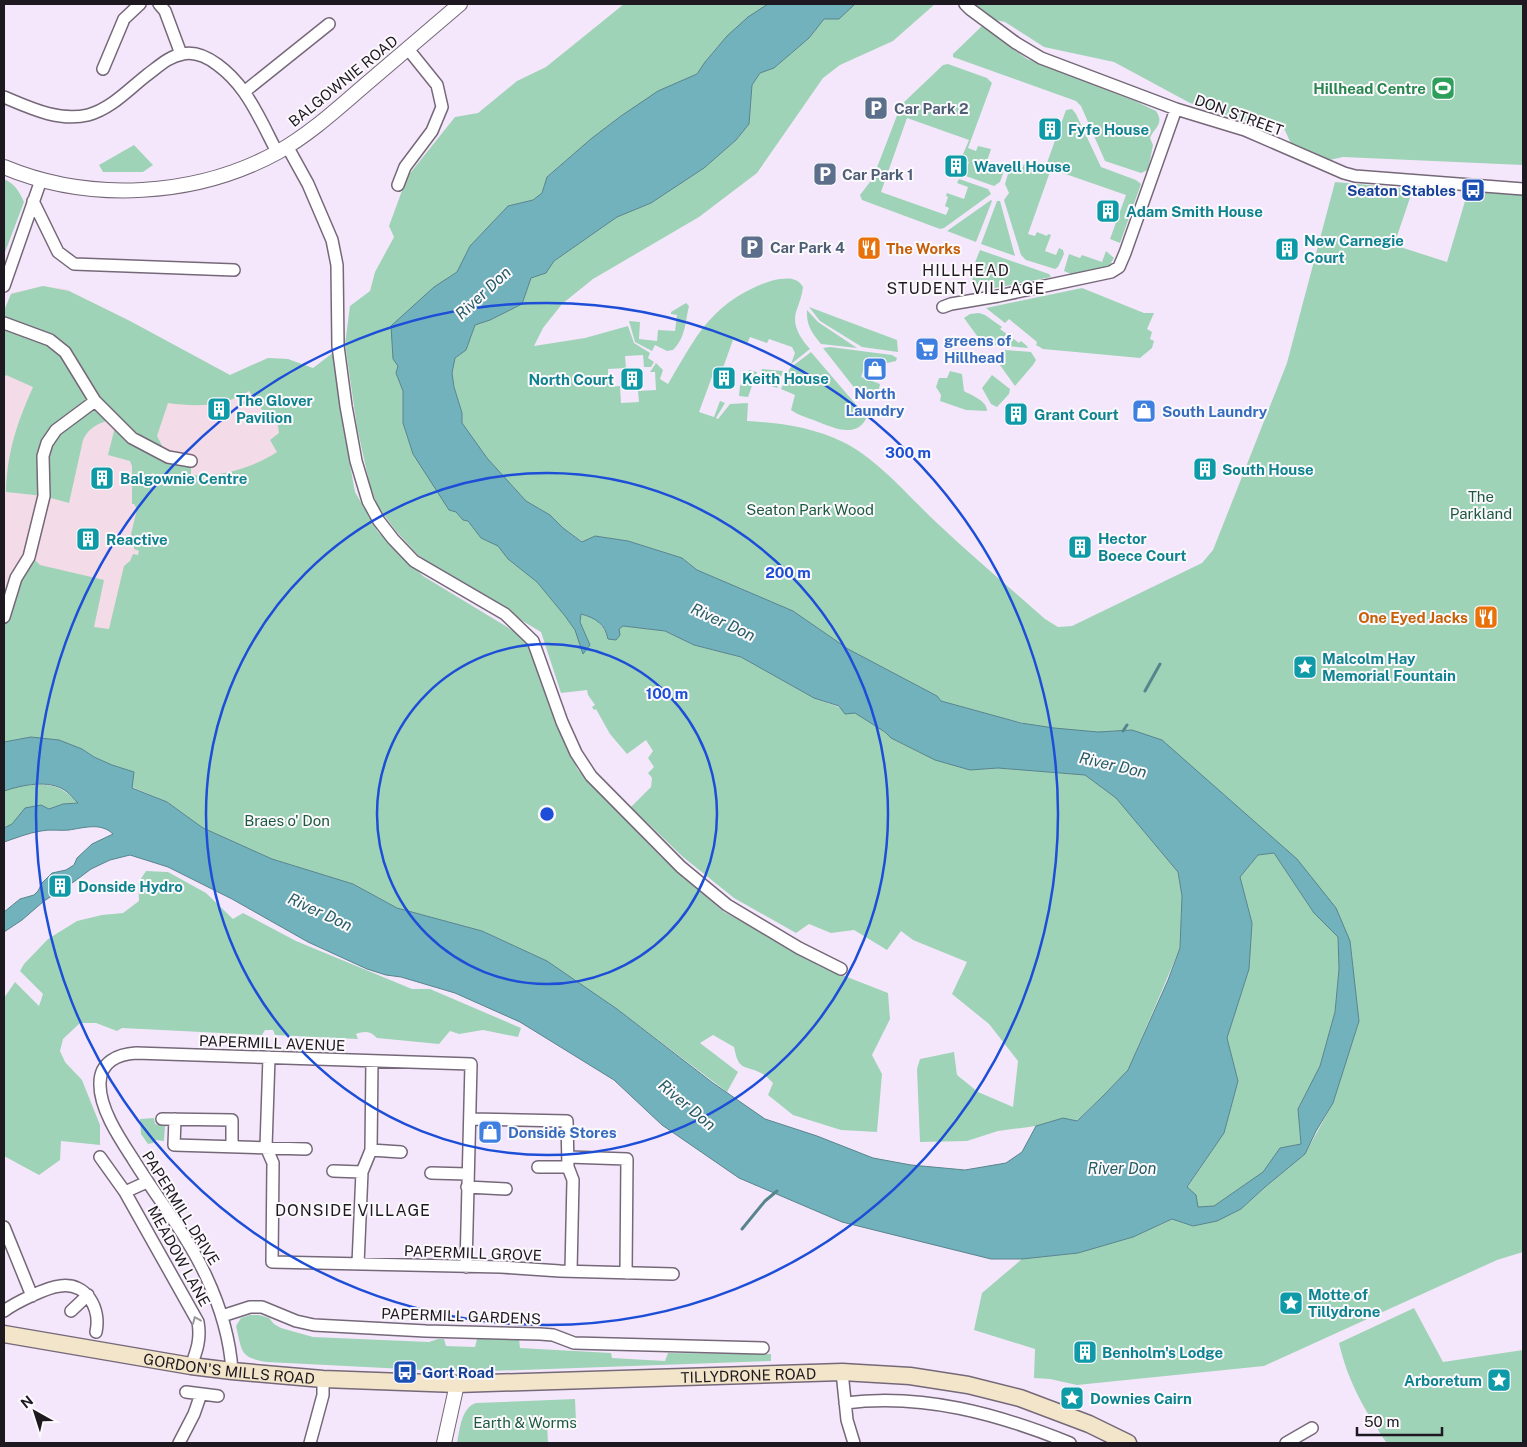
<svg xmlns="http://www.w3.org/2000/svg" width="1527" height="1447" font-family="'Public Sans',sans-serif">
<style>
.industrial{fill:#f3dbe7}
.green{fill:#9fd3b7;fill-rule:evenodd}
.water{fill:#71b2bc;stroke:#58848d;fill-rule:evenodd}
.lines{fill:none;stroke-linecap:round;stroke-linejoin:round}
.stream{stroke:#58848d;stroke-width:3}
.minor-casing{stroke:#756879;stroke-width:14}
.tertiary-casing{stroke:#756879;stroke-width:16}
.secondary-casing{stroke:#756879;stroke-width:19}
.minor{stroke:#fff;stroke-width:11}
.tertiary{stroke:#fff;stroke-width:14}
.secondary{stroke:#f2e5c9;stroke-width:16}
.oneway{stroke:#9a989b}
.ring{fill:none;stroke:#1d4ed8;stroke-width:2.5}
.labels{text-anchor:middle;dominant-baseline:central;stroke-width:4;stroke-linejoin:round;paint-order:stroke}
.street-label{font-size:15px;fill:#1e1920;stroke:#fcf9fd}
.leisure-label{font-size:15px;font-weight:bold;fill:#27864d;stroke:#fcf9fd;text-anchor:end}
.service-label{font-size:15px;font-weight:bold;fill:#4e5e75;stroke:#fcf9fd;text-anchor:start}
.culture-label{font-size:15px;font-weight:bold;fill:#0d838f;stroke:#fcf9fd;text-anchor:start}
.transit-label{font-size:15px;font-weight:bold;fill:#164399;stroke:#fcf9fd;text-anchor:end}
.food-label{font-size:15px;font-weight:bold;fill:#c56008;stroke:#fcf9fd;text-anchor:start}
.shop-label{font-size:15px;font-weight:bold;fill:#366cbe;stroke:#fcf9fd;text-anchor:start}
.park-label{font-size:15px;fill:#1c5a3f;stroke:#fcf9fd}
.neighbourhood-label{font-size:16px;letter-spacing:1px;fill:#1e1920;stroke:#fcf9fd}
.water-label{font-size:16px;font-style:italic;fill:#265d65;stroke:#fcf9fd}
.centre{fill:#1d4ed8;stroke:#fcf9fd;stroke-width:2.5}
.ring-label{font-size:15px;text-anchor:middle;font-weight:bold;fill:#1d4ed8;stroke:#fcf9fd;stroke-width:4;stroke-linejoin:round;paint-order:stroke}
</style>
<rect width="100%" height="100%" fill="#f5e7fb"/>
<path class="industrial" d="M43 286 66 289 130 321 230 375 268 358 288 359 333 387 196 615 4 677V311L11 293Z"/>
<path class="green" d="M624 4H768C740 23 715 45 697 74L621 116 592 138 547 177 542 193 533 200 508 206 470 246 457 273 450 276 398 366 396 373 403 391V423L413 454 463 520 468 521 481 538 499 546 508 559 537 582 565 616 575 630 583 653 590 645 580 622 581 614 596 618 606 632 619 629 623 626 665 631 694 645 741 657 814 698 855 713 885 732 891 738 919 752 970 770 998 768 1085 775 1116 798 1178 872 1182 896 1180 948 1128 1070 1103 1096 1076 1121 1063 1118 1036 1126 998 1131 967 1141 920 1142 917 1069 920 1059 954 1052 957 1075 978 1092 1013 1107 1018 1061 989 1024 952 994 967 962 913 940 901 931 887 950 854 930 831 933 809 924 796 933 734 898 683 857 631 807 651 787 652 778 648 773 654 767 648 758 653 751 646 740 627 754 610 734 596 709 594 710 592 707 595 705 588 695 587 690 561 693 541 632 443 573 418 555 396 531 378 507 370 486 357 427 345 344 350 306 370 291 375 272 394 237 389 226 407 177 455 117 478 113 517 81 546 67Z
M855 4H935L893 41 840 65 823 78 757 173 699 217 593 279 562 304 543 328 534 346 585 338 628 326 634 343 650 353 648 358 654 362 651 367H644L643 355 625 356 626 368 608 369 609 387 620 386 621 403 639 402 638 391 656 390 655 372H650L656 363 663 370 660 379 668 384C692 344 706 311 751 289 760 285 770 280 780 279 789 278 798 278 803 287 802 296 799 303 796 312 792 326 801 339 810 349L791 364 795 353 792 347 769 339 767 343 750 337 747 344 733 340 720 376 713 374 699 412 714 417 720 401 725 403 716 418 718 419 730 404 748 403 747 421C781 423 812 427 843 442 878 459 909 497 937 523 972 556 1009 587 1045 619L1058 627 1072 626 1202 563 1213 550 1287 363 1335 182 1413 189 1394 245 1447 262 1468 191 1523 195V1252L1497 1260 1264 1366 1077 1385 1050 1379 1034 1378 1035 1349 974 1330 982 1293 1022 1259 1078 1253 1133 1237 1173 1219 1193 1226 1241 1209 1265 1187 1305 1154 1333 1103 1359 1021 1350 941 1297 859 1132 730C1121 731 1109 732 1098 732 1044 731 992 716 941 701L937 696 848 649 793 611 697 570 682 558 628 541 595 536 583 542 563 528 550 515 526 501 487 458 462 423V413L454 387 452 373 455 358 466 350 475 325 490 320 522 304 531 278 546 273 554 261 617 217 651 203 704 168 736 140 749 124 752 85 760 73 774 68 809 38 824 19H839Z
M972 4H1523V165L1343 157 1325 161 1292 146 1283 126 1245 121 1190 103 1114 62 1044 47 1005 22 991 19Z
M982 26 1027 59 1135 101 1156 111C1165 124 1154 128 1150 138L1153 145 1148 170 1141 173 1105 161 1081 106 1076 101 953 57V54Z
M948 64 987 78 992 83 968 148 976 151 978 146 991 149 985 167 997 171 1001 163 1006 165 1000 182 994 186 960 174 961 171 965 173 969 162 961 159 969 140 907 118 881 192 946 215 949 208 945 206 948 197 946 196 947 193 964 199 968 187 957 183 959 179 988 189 991 194 944 228 940 229 862 200 860 195 873 178 901 105 943 65Z
M1072 109 1076 114 1101 167 1136 180 1141 184 1120 243 1110 239 1126 195 1051 169 1028 234 1035 236 1037 232 1047 236 1048 234 1051 235 1045 251 1056 255 1059 248 1063 250 1064 254 1058 267 1055 269 1026 260 1021 255 1004 200 1009 193 1005 184 1010 167 1021 171 1024 164 1036 168 1035 172 1043 174 1066 110Z
M134 145 153 165 143 172H103L99 165Z
M4 179C15 184 19 191 24 202L4 255Z
M991 200 992 201 976 242 947 231Z
M997 201H1000L1015 256 981 244Z
M980 250 1049 274 1051 277 990 289 972 283 973 275 972 270Z
M1106 251 1114 258 1109 266 1071 274 1064 271 1069 254 1080 258 1082 255 1102 262Z
M43 286 69 291 130 321 230 375 268 358 288 359 313 368 334 352 342 421 355 492 378 532 423 576 530 641 556 723 578 770 661 857 724 912 781 941 819 966 888 993 890 1019 872 1055 882 1074 877 1132 841 1130 793 1115 768 1095 773 1083C770 1080 765 1075 761 1073 743 1064 739 1072 734 1047L713 1035 700 1043 738 1072 727 1092 617 1009 547 961 482 931 397 908 353 884 272 859 203 828 167 802 132 787 133 772 112 765 94 757 82 749 31 737 4 742V625L21 579 33 558 40 565 104 580 94 627 109 629 124 566 130 561 133 554 138 555 139 551 134 549V541L131 534 137 509 134 504H132V466L130 461 108 455 116 423 112 419C99 423 89 427 83 440L69 503 44 496 6 492C7 452 17 423 33 387L6 375 4 379V311L11 294ZM249 391 264 413 277 419 279 433 270 440 277 452C252 468 222 477 191 475V461L168 457 157 436 168 403C198 407 223 407 249 391Z
M1082 288 1144 313H1154L1147 329 1152 332 1150 339 1154 341 1152 348 1140 358 1043 349 1036 345 1037 342 1009 319 1005 323 986 308Z
M686 303 689 306C685 322 686 337 673 350L667 351 655 345 652 351 635 342 629 321 640 322 639 339 657 341 658 330 675 331 677 315 671 314V312Z
M809 307 897 340 898 352 862 347 820 321Z
M807 310 818 322 857 348 821 344C812 333 806 325 807 310Z
M979 313 985 315 1002 327 1000 329 1019 343 1021 341 1027 346 1028 348 983 344 964 318 970 314Z
M830 347 892 355 897 358 896 361 887 363 868 357 861 377 880 384 878 393 867 399 860 395 823 348Z
M1005 350 1031 352 1036 360 1033 365 1015 386 997 361Z
M811 352 864 414 866 419C855 439 832 427 816 421 808 418 798 415 791 410L795 395 781 389 790 368Z
M762 369 783 371 777 388 758 381Z
M749 370 757 372 748 397 739 396 740 386Z
M950 371 962 374 964 391C973 396 987 401 987 411L966 410 940 401 941 395 936 387 939 378H947Z
M992 375 1010 389 1009 394 997 407 991 404 982 388Z
M21 785C49 785 58 782 78 803L63 804 49 809 26 808 12 824 4 828V791Z
M1274 853 1314 913 1338 937 1339 969 1335 1012 1320 1066 1298 1109 1301 1144 1280 1148 1263 1172 1214 1206 1198 1207 1187 1188 1224 1133 1238 1081 1227 1038 1249 969 1252 923 1240 877 1258 855Z
M146 871 168 872 206 893 233 919 243 913 296 941 412 989H430L521 1028 518 1037 483 1030 459 1034 450 1031 439 1044 377 1038C370 1031 365 1031 356 1034L358 1039 275 1035 273 1030H265L262 1035 122 1028 117 1031 96 1023H80L63 1039 60 1051 65 1062 82 1080 100 1125V1145L61 1141 60 1160 39 1175 4 1156V998L15 982 39 1006 43 994 20 971 24 964 48 939 77 921 102 915 123 913 139 901 138 883Z
M154 1118 155 1124 165 1126 164 1141 156 1140 153 1143 148 1144 141 1134 140 1119Z
M1414 1308 1443 1362 1523 1350V1443L1386 1442C1364 1409 1348 1382 1339 1343Z
M250 1315H259L269 1318 274 1324 281 1328 313 1337 429 1342 438 1339H444L446 1346 475 1347 477 1339 519 1338 520 1348 611 1353 612 1358 665 1361 668 1353 771 1354V1361L464 1372 267 1362C239 1358 242 1350 236 1326L241 1318Z
M575 1399 576 1422 547 1423 548 1443H457C460 1429 461 1408 476 1403Z"/>
<path class="water" d="M768 4H855L839 19H824L809 38 774 68 760 73 752 85 749 124 736 140 704 168 651 203 617 217 554 261 546 273 531 278 522 304 490 320 475 325 466 350 455 358 452 373 454 387 462 413V423L487 458 526 501 550 515 563 528 582 542 595 536 628 541 682 558 697 570 793 611 848 649 937 696 941 701 1021 723 1054 728 1098 732 1132 730 1162 740 1297 859 1336 908 1350 941 1359 1021 1333 1103 1316 1131 1305 1154 1265 1187 1241 1209 1217 1221 1193 1226 1172 1219 1133 1237 1078 1253 1022 1259H991L842 1222 739 1178 662 1125 614 1080 520 1022 455 993 401 977 386 975 367 969 308 942 232 899 168 867 130 855 110 860 91 869 75 881 44 901 22 920 4 932V912L20 899 34 895 38 891 42 883 52 873 66 870 74 865 77 858 92 844 113 834C101 822 83 828 69 830 60 831 50 829 41 831 28 833 16 838 4 842V828L12 824 25 808 41 805 49 809 63 804 78 803C74 799 70 794 66 791 49 779 22 785 4 791V742L31 737 59 740 82 749 94 757 112 765 134 772 132 788 167 802 203 828 272 859 353 884 397 908 482 931 547 961 617 1009 713 1083 765 1119 817 1136 873 1158 911 1165 965 1170 1006 1163 1022 1152 1036 1126 1063 1118 1077 1121 1103 1096 1128 1070 1168 980 1180 948 1182 896 1178 872 1116 798 1085 775 998 768 970 770 935 760 891 738 885 732 855 713 845 714 839 706 814 698 741 657 694 645 665 631 623 626 619 629 620 635 616 640 608 639C605 624 596 618 581 614L580 622 590 645 583 654 575 630 565 616 537 582 508 559 498 546 481 538 468 521 463 520 456 512 449 510 413 454 403 423V391L396 373 398 366 393 359 391 326 434 287 457 272 470 246 508 206 533 200 542 193 547 177 592 138 621 116 658 91 697 74 705 62 727 36 748 17ZM1274 853 1314 913 1338 937 1339 969 1335 1012 1320 1066 1298 1109 1301 1144 1280 1148 1263 1172 1214 1206 1198 1207 1196 1195 1187 1187 1224 1133 1238 1081 1227 1038 1249 969 1252 923 1240 877 1258 855Z"/>
<g class="lines">
<path class="stream" d="M1145 691 1160 664
M1123 731 1127 725
M742 1229 765 1201 777 1191"/>
<g class="minor-casing">
<path id="minor" d="M159 4 165 11 181 54
M965 4 970 9 1016 43 1041 58 1176 109 1245 130 1344 173 1355 176 1523 189
M103 69 124 19 140 4
M244 92 329 24
M4 97C30 108 59 122 88 115 111 109 129 89 147 75 158 67 169 56 183 54 206 49 232 75 244 92 257 110 267 133 277 152
M287 146 308 184 332 240 337 265 338 346 346 406 356 461 368 501 379 521 393 539 414 561 505 614 533 641 562 722 576 753 591 776 681 867 727 905 799 948 841 969
M398 185 405 167 432 131 442 107 437 85 408 49
M33 201 58 252 74 264 234 270
M4 286 41 180
M943 307 951 304 998 296 1111 272 1119 267 1125 253 1176 109
M4 323 50 340 65 352 95 401 132 438 168 457 191 461
M4 617 16 578 29 557 44 496 43 456 47 443 56 430 95 401
M269 1057 266 1147 273 1163 272 1262 501 1267 560 1271 673 1274
M162 1119 232 1120V1146
M175 1119 174 1145 306 1149
M470 1119 567 1121 568 1167 573 1180 571 1271
M371 1150 401 1152
M100 1157 125 1192 198 1322C201 1339 197 1350 191 1366
M568 1157 627 1159 626 1273
M538 1167H568
M333 1171 362 1172
M431 1173 467 1174
M467 1187 506 1189
M125 1192 147 1182
M4 1227 32 1296
M358 1264 362 1172 371 1150 372 1061
M4 1311C15 1303 47 1287 60 1286 87 1282 101 1309 96 1332
M71 1311 88 1295
M222 1316 250 1307H262L296 1321 314 1325 426 1331 540 1334 553 1335 574 1343 763 1348
M232 1371C230 1338 220 1306 206 1276 187 1235 157 1198 133 1159 120 1139 99 1108 100 1083 100 1062 118 1054 136 1053L471 1064 466 1267
M842 1372 847 1420 854 1443
M186 1392 218 1396
M845 1403C923 1393 998 1414 1070 1443
M179 1443 194 1414 201 1394
M310 1443 323 1395V1379
M1286 1443 1312 1428"/>
</g>
<g class="tertiary-casing">
<path id="tertiary" d="M4 167C90 203 196 197 278 152 310 134 337 109 365 85 397 58 428 31 460 4
M444 1443 457 1384"/>
</g>
<g class="secondary-casing">
<g id="secondary">
<path id="s1" d="M4 1334 191 1366 232 1371 323 1379 457 1384 842 1372 910 1376 968 1385 1020 1398 1089 1424 1128 1443"/>
</g>
</g>
<use href="#minor" class="minor"/>
<use href="#tertiary" class="tertiary"/>
<use href="#secondary" class="secondary"/>
</g>
<defs><path id="oneway-chevron" d="M-2-3.5L2.5 0L-2 3.5" fill="none" stroke-width="1.6" stroke-linecap="round" stroke-linejoin="round" transform="scale(1.25)"/></defs>
<use class="oneway" href="#oneway-chevron" transform="translate(196 1320) rotate(-113)"/>
<g class="ring">
<circle cx="547" cy="814" r="170"/>
<circle cx="547" cy="814" r="341"/>
<circle cx="547" cy="814" r="511"/>
</g>
<defs>
<g id="stadium-square" transform="scale(1.25)"><rect x="-9" y="-9" width="18" height="18" rx="4" fill="#2e9e5b" stroke="#fcf9fd"/><path d="M0-5a6.5 5 0 1 0 0 10a6.5 5 0 1 0 0-10ZM-3.5-1.8h7v3.6h-7Z" fill="#fff"/></g>
<g id="parking-square" transform="scale(1.25)"><rect x="-9" y="-9" width="18" height="18" rx="4" fill="#5c6f8a" stroke="#fcf9fd"/><path d="M-3.5-5.5H1a3.5 3.5 0 0 1 0 7H-1V5.5H-3.5ZM-1-3.4V-.6H.8a1.4 1.4 0 0 0 0-2.8Z" fill="#fff"/></g>
<g id="building-square" transform="scale(1.25)"><rect x="-9" y="-9" width="18" height="18" rx="4" fill="#0f9aa8" stroke="#fcf9fd"/><path d="M-4-6H4V6H1V3H-1V6H-4ZM-2.5-4.3h1.7v1.8h-1.7ZM.8-4.3h1.7v1.8H.8ZM-2.5-1h1.7V.8h-1.7ZM.8-1h1.7V.8H.8Z" fill="#fff"/></g>
<g id="bus-square" transform="scale(1.25)"><rect x="-9" y="-9" width="18" height="18" rx="4" fill="#1a4fb4" stroke="#fcf9fd"/><path d="M-5-6H5V4H4V6H2V4H-2V6H-4V4H-5ZM-3.5-4V0h7V-4ZM-3.5 1.2v1.5H-2V1.2ZM2 1.2v1.5H3.5V1.2Z" fill="#fff"/></g>
<g id="restaurant-square" transform="scale(1.25)"><rect x="-9" y="-9" width="18" height="18" rx="4" fill="#e8710a" stroke="#fcf9fd"/><path d="M-5-6h1v4h1v-4h1v4h1v-4h1v5L-1.5 .5V6h-2V.5L-5-1ZM5-6V6H3V1.5H1.5Q1.5-4 5-6Z" fill="#fff"/></g>
<g id="supermarket-square" transform="scale(1.25)"><rect x="-9" y="-9" width="18" height="18" rx="4" fill="#3f7fe0" stroke="#fcf9fd"/><path d="M-6-5.5h2.5l.6 2H6L4.5 2H-2.5L-4.4-4H-6ZM-1.5 3.2a1.3 1.3 0 1 0 .1 0ZM3 3.2a1.3 1.3 0 1 0 .1 0Z" fill="#fff"/></g>
<g id="shop-square" transform="scale(1.25)"><rect x="-9" y="-9" width="18" height="18" rx="4" fill="#3f7fe0" stroke="#fcf9fd"/><path d="M-5-2.5h2.3a2.7 3.5 0 0 1 5.4 0H5L5.5 6h-11ZM-1.5-2.5h3a1.5 2.3 0 0 0-3 0Z" fill="#fff"/></g>
<g id="sight-square" transform="scale(1.25)"><rect x="-9" y="-9" width="18" height="18" rx="4" fill="#0f9aa8" stroke="#fcf9fd"/><path d="M0-6L1.8-2.2L6-1.7L2.9 1.2L3.7 5.4L0 3.3L-3.7 5.4L-2.9 1.2L-6-1.7L-1.8-2.2Z" fill="#fff"/></g>
</defs>
<g fill-rule="evenodd">
<use href="#stadium-square" x="1443" y="88"/>
<use href="#parking-square" x="876" y="108"/>
<use href="#building-square" x="1050" y="129"/>
<use href="#building-square" x="956" y="166"/>
<use href="#parking-square" x="825" y="174"/>
<use href="#bus-square" x="1473" y="190"/>
<use href="#building-square" x="1108" y="211"/>
<use href="#parking-square" x="752" y="247"/>
<use href="#restaurant-square" x="869" y="248"/>
<use href="#building-square" x="1287" y="249"/>
<use href="#supermarket-square" x="927" y="349"/>
<use href="#shop-square" x="875" y="369"/>
<use href="#building-square" x="724" y="378"/>
<use href="#building-square" x="632" y="379"/>
<use href="#building-square" x="219" y="409"/>
<use href="#shop-square" x="1144" y="411"/>
<use href="#building-square" x="1016" y="414"/>
<use href="#building-square" x="1205" y="469"/>
<use href="#building-square" x="102" y="478"/>
<use href="#building-square" x="88" y="539"/>
<use href="#building-square" x="1080" y="547"/>
<use href="#restaurant-square" x="1486" y="617"/>
<use href="#sight-square" x="1305" y="667"/>
<use href="#building-square" x="60" y="886"/>
<use href="#shop-square" x="490" y="1132"/>
<use href="#sight-square" x="1291" y="1303"/>
<use href="#building-square" x="1085" y="1352"/>
<use href="#bus-square" x="405" y="1372"/>
<use href="#sight-square" x="1499" y="1380"/>
<use href="#sight-square" x="1072" y="1398"/>
</g>
<g class="labels">
<g class="street-label">
<text transform="translate(343 81) rotate(-39)">BALGOWNIE ROAD</text>
<text transform="translate(1239 115) rotate(20)">DON STREET</text>
<text transform="translate(272 1043) rotate(2)">PAPERMILL AVENUE</text>
<text transform="translate(181 1208) rotate(58)">PAPERMILL DRIVE</text>
<text transform="translate(473 1253) rotate(2)">PAPERMILL GROVE</text>
<text transform="translate(179 1256) rotate(61)">MEADOW LANE</text>
<text transform="translate(461 1316) rotate(2)">PAPERMILL GARDENS</text>
<text stroke="none"><textPath href="#s1" startOffset="228">GORDON'S MILLS ROAD</textPath></text>
<text stroke="none"><textPath href="#s1" startOffset="748">TILLYDRONE ROAD</textPath></text>
</g>
<g class="leisure-label">
<text x="1426" y="88">Hillhead Centre</text>
</g>
<g class="service-label">
<text x="894" y="108">Car Park 2</text>
<text x="842" y="174">Car Park 1</text>
<text x="770" y="247">Car Park 4</text>
</g>
<g class="culture-label">
<text x="1068" y="129">Fyfe House</text>
<text x="974" y="166">Wavell House</text>
<text x="1126" y="211">Adam Smith House</text>
<text x="1304" y="240">New Carnegie<tspan x="1304" dy="17">Court</tspan></text>
<text x="742" y="378">Keith House</text>
<text x="614" y="379" text-anchor="end">North Court</text>
<text x="236" y="400">The Glover<tspan x="236" dy="17">Pavilion</tspan></text>
<text x="1034" y="414">Grant Court</text>
<text x="1222" y="469">South House</text>
<text x="120" y="478">Balgownie Centre</text>
<text x="1098" y="538">Hector<tspan x="1098" dy="17">Boece Court</tspan></text>
<text x="106" y="539">Reactive</text>
<text x="1322" y="658">Malcolm Hay<tspan x="1322" dy="17">Memorial Fountain</tspan></text>
<text x="78" y="886">Donside Hydro</text>
<text x="1308" y="1294">Motte of<tspan x="1308" dy="17">Tillydrone</tspan></text>
<text x="1102" y="1352">Benholm's Lodge</text>
<text x="1482" y="1380" text-anchor="end">Arboretum</text>
<text x="1090" y="1398">Downies Cairn</text>
</g>
<g class="transit-label">
<text x="1456" y="190">Seaton Stables</text>
<text x="422" y="1372" text-anchor="start">Gort Road</text>
</g>
<g class="food-label">
<text x="886" y="248">The Works</text>
<text x="1468" y="617" text-anchor="end">One Eyed Jacks</text>
</g>
<g class="shop-label">
<text x="944" y="340">greens of<tspan x="944" dy="17">Hillhead</tspan></text>
<text x="875" y="393" text-anchor="middle">North<tspan x="875" dy="17">Laundry</tspan></text>
<text x="1162" y="411">South Laundry</text>
<text x="508" y="1132">Donside Stores</text>
</g>
<g class="park-label">
<text x="1481" y="496">The<tspan x="1481" dy="17">Parkland</tspan></text>
<text x="810" y="509">Seaton Park Wood</text>
<text x="287" y="820">Braes o' Don</text>
<text x="525" y="1422">Earth &amp; Worms</text>
</g>
<g class="neighbourhood-label">
<text x="966" y="270">HILLHEAD<tspan x="966" dy="18">STUDENT VILLAGE</tspan></text>
<text x="353" y="1210">DONSIDE VILLAGE</text>
</g>
<g class="water-label">
<text transform="translate(483 293) rotate(-43)">River Don</text>
<text transform="translate(723 622) rotate(25)">River Don</text>
<text transform="translate(1113 765) rotate(13)">River Don</text>
<text transform="translate(320 912) rotate(25)">River Don</text>
<text transform="translate(687 1105) rotate(40)">River Don</text>
<text x="1122" y="1168">River Don</text>
</g>
</g>
<circle cx="547" cy="814" r="8" class="centre"/>
<g class="ring-label">
<text x="908" y="458">300 m</text>
<text x="788" y="578">200 m</text>
<text x="667" y="699">100 m</text>
</g>
<rect width="1527" height="1447" fill="none" stroke="#1e1920" stroke-width="10"/>
<g transform="translate(35 1412) rotate(321)" stroke="#fcf9fd" stroke-width="4" paint-order="stroke">
<path d="M0-4L9 19L0 12L-9 19Z" fill="#1e1920"/>
<text y="-8" font-size="14" font-weight="bold" text-anchor="middle" fill="#1e1920">N</text>
</g>
<path d="M1357 1427v8h85v-8" fill="none" stroke="#1e1920" stroke-width="2.5"/>
<text x="1364" y="1427" font-size="15" fill="#1e1920" stroke="#fcf9fd" stroke-width="4" paint-order="stroke">50 m</text>
</svg>
